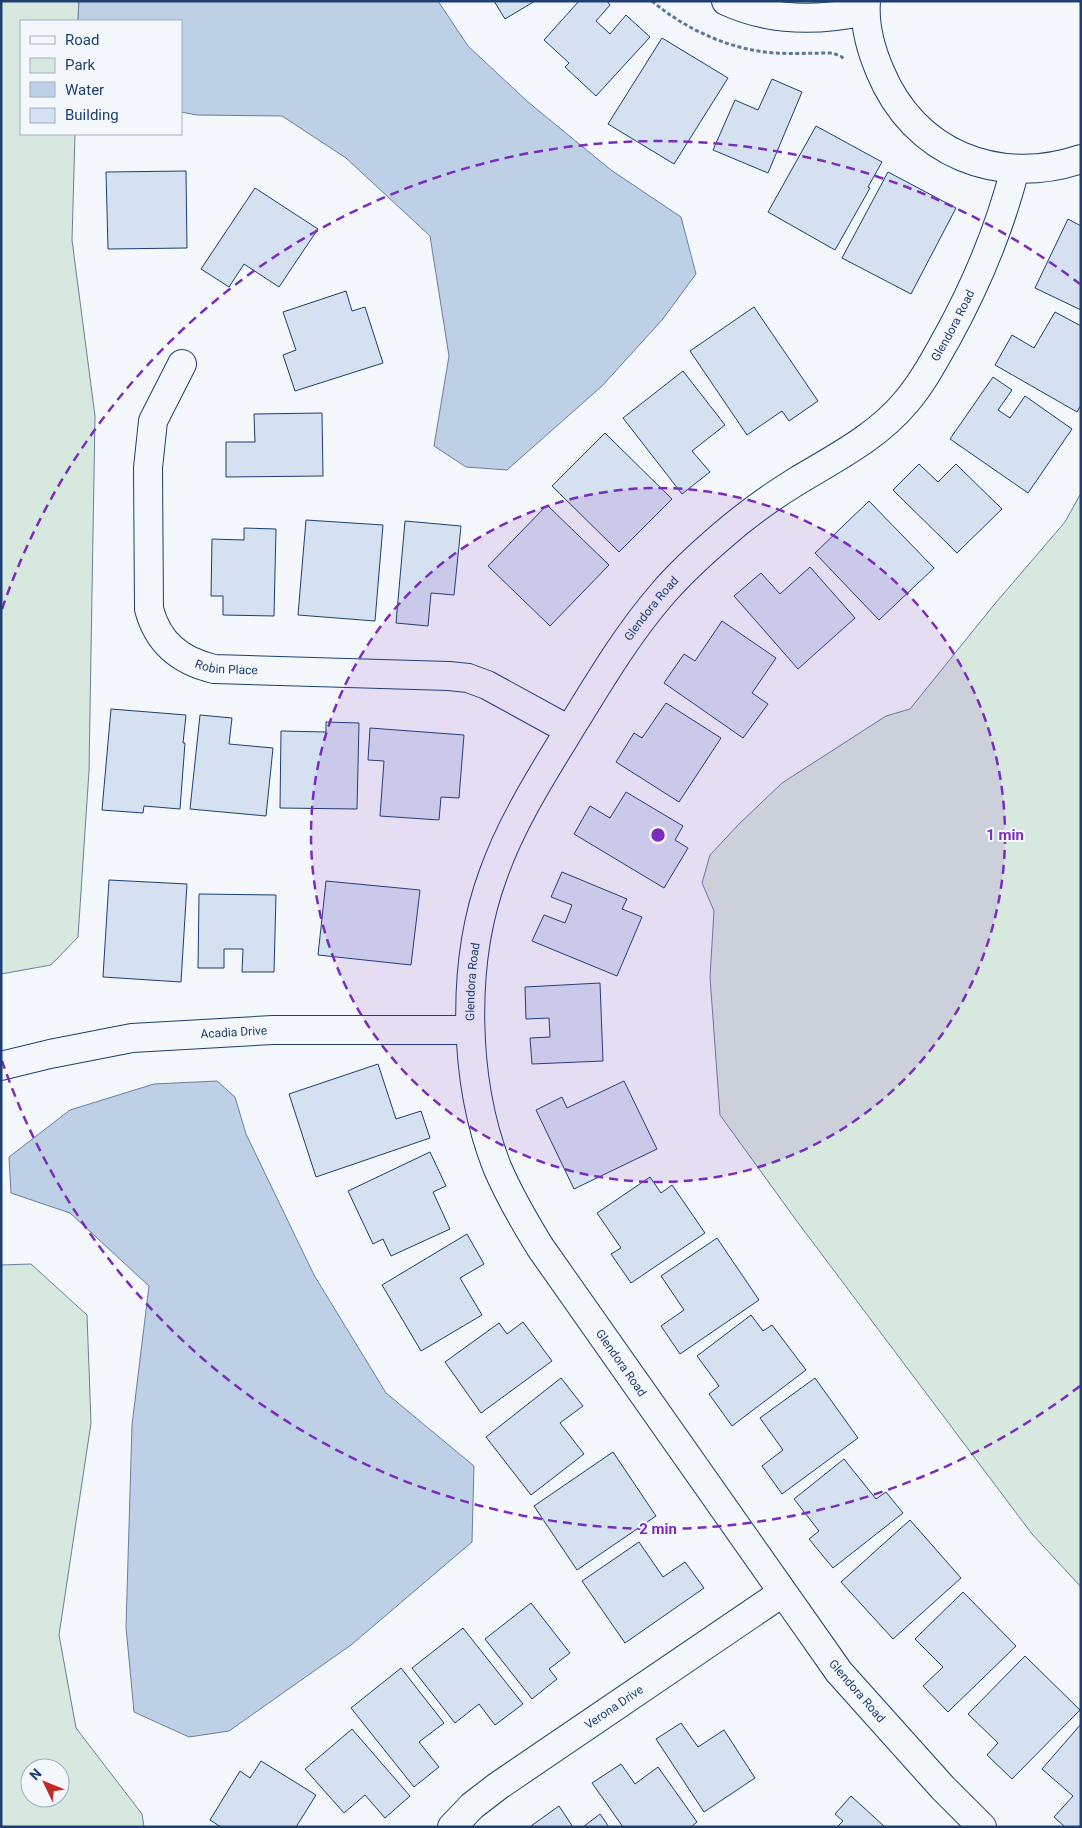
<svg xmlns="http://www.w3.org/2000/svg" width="1082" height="1828" font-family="Roboto,sans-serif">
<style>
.green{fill:#d7e8df;stroke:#687fa3;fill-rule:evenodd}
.water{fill:#bed0e5;stroke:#687fa3}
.building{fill:#d5e0f0;stroke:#1d3f73}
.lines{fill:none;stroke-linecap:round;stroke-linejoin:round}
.minor-casing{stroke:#1d3f73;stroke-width:30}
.path{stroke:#5e769c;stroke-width:3;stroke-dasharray:4 2.5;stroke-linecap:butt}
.minor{stroke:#f4f7fb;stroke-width:28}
.ring{fill:none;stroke:#7b2cbf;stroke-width:2.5;stroke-dasharray:9 6}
.labels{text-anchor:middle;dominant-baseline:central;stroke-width:4;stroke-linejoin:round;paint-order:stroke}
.street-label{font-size:12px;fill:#1d3f73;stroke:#f4f7fb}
.centre{fill:#7b2cbf;stroke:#f4f7fb;stroke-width:2.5}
.ring-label{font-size:15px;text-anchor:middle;font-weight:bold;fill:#7b2cbf;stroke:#f4f7fb;stroke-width:4;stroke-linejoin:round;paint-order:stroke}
</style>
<rect width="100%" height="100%" fill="#f4f7fb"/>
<path class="green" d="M1 1H79L78 21H21V134H75L72 240 95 416 89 771 78 937 51 965 1 974Z
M1081 493V1587L1032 1534 796 1220 720 1115 710 977 714 911 702 883 710 855 739 824 782 783 886 716 910 709 993 606 1065 522Z
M31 1264 87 1315 91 1423 59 1635 76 1728 142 1814 144 1827H1V1265ZM30 1768H60V1798H30Z"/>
<path class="water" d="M79 1H438L468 46 528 102 611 170 681 217 696 274 662 320 602 386 507 470 466 467 434 446 449 356 430 236 346 158 282 116 197 115 181 112V21H78Z
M217 1081 235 1097 246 1134 314 1275 386 1393 474 1466 472 1542 351 1645 229 1731 189 1737 134 1712 126 1627 132 1425 149 1286 70 1213 11 1193 9 1157 70 1110 154 1084Z"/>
<path class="building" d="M494 1H535L505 19Z
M579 1H607L610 5 596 21 610 34 626 15 650 37 596 96 565 67 569 63 544 40Z
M662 38 728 78 674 164 608 124Z
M772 79 802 92 768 173 713 150 735 100 758 110Z
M816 126 882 162 868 187 870 188 835 250 768 212Z
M186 171 187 248 108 249 106 172Z
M888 172 956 208 911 294 842 258Z
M255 188 318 229 279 287 244 264 229 287 201 269Z
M1068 219 1081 226V310L1035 288Z
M346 291 352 311 365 307 383 363 295 391 283 355 296 350 283 312Z
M754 307 818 401 789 421 782 411 747 435 690 351Z
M1055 312 1081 326V405L1077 412 995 365 1012 335 1034 348Z
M683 371 725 425 692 451 710 472 682 494 623 418Z
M993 377 1012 390 998 410 1010 418 1025 396 1072 429 1028 493 950 439Z
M322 413 323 476 226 477V442H255L254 414Z
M605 433 672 499 619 552 552 486Z
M919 464 938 482 956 464 1002 509 957 553 893 490Z
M869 501 934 568 879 620 815 553Z
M547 505 609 565 550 626 488 566Z
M306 520 383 525 375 621 298 615Z
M405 521 461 526 454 595 431 593 428 626 396 623Z
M244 528 276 529 274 616 223 615V596H211L212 539 244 540Z
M810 567 855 618 798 669 734 596 761 573 780 594Z
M722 621 776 658 752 693 768 704 743 738 664 683 684 654 695 661Z
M666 703 721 738 679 802 616 762 634 733 642 738Z
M111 709 186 715 183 743H185L180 809 144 806 143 813 102 810Z
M200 715 232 718 229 744 273 748 266 816 190 809Z
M326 722 359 723 357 809 280 808 281 731 326 732Z
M370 728 464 735 459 798 441 797 439 820 380 816 384 761 368 760Z
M626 792 683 826 675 840 688 848 664 888 574 834 590 806 610 818Z
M562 872 627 899 622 909 642 917 617 976 532 941 544 915 565 923 572 905 551 897Z
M109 880 187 884 181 982 103 977Z
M326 881 420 890 411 965 318 955Z
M199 894 276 895 274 972H242L243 949H224V968H198Z
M600 983 603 1061 532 1064 530 1038 550 1037 549 1018 526 1019 525 987Z
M378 1064 396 1119 421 1111 430 1138 316 1177 289 1094Z
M624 1081 657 1149 574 1189 536 1110 562 1097 567 1108Z
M430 1152 446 1186 433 1192 450 1229 391 1256 383 1239 373 1244 348 1191Z
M650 1177 661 1193 672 1185 705 1233 631 1283 611 1254 621 1248 597 1213Z
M467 1234 484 1264 460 1278 482 1315 421 1351 382 1285Z
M717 1238 759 1300 680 1354 661 1326 684 1310 661 1276Z
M751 1315 763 1331 772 1325 806 1370 732 1426 709 1394 719 1386 697 1356Z
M523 1322 552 1361 481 1413 445 1362 499 1323 507 1334Z
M561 1378 583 1406 560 1423 584 1454 531 1495 486 1437Z
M815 1378 858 1438 782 1494 762 1466 783 1450 760 1418Z
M613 1452 656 1516 577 1570 534 1506Z
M844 1459 876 1499 886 1492 903 1513 833 1568 809 1539 819 1531 794 1499Z
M910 1520 961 1578 893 1639 841 1582Z
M639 1542 663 1577 685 1562 704 1588 625 1643 582 1581Z
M963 1592 1016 1646 948 1712 923 1686 943 1667 915 1639Z
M531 1603 570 1653 549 1669 557 1679 532 1699 485 1639Z
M463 1628 523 1704 495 1725 479 1704 455 1723 412 1668Z
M1025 1656 1080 1710 1012 1779 987 1755 998 1743 968 1714Z
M401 1668 444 1723 419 1742 439 1767 414 1787 351 1708Z
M681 1723 698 1747 724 1730 755 1778 704 1812 656 1739Z
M1081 1724V1827H1065L1054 1817 1073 1796 1042 1769Z
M352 1729 410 1796 385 1818 365 1795 344 1813 305 1769Z
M261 1761 316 1795 296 1827H221L210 1820 240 1771 250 1778Z
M621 1764 635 1784 658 1767 697 1822 691 1827H623L592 1783Z
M851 1796 885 1827H837L843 1821 835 1814Z
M559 1806 573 1827H531V1826Z
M600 1814 609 1827H583Z"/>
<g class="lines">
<g class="minor-casing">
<g id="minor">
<path d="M726 1C769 21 819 21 865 11"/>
<path d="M866 1C864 25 871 50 880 71 914 154 998 187 1081 159"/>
<path id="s1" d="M182 364 153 421 148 468 149 609C158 643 180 661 214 669L449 676 468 678 487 685 569 730"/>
<path id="s2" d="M1 1066 50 1054 132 1038 273 1030H470"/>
<path id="s3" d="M452 1827 472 1806 498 1786 782 1593"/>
<path id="s4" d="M982 1827 943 1788 839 1672 540 1247C524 1221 509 1195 497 1167 463 1080 461 962 493 875 512 821 545 770 575 721 602 677 629 632 663 593 681 572 702 553 723 535 746 515 771 497 797 481 835 458 877 437 906 402 923 382 935 359 948 336 977 283 1000 228 1015 169"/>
</g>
</g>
<path class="path" d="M652 1C685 29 730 50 775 53 794 54 813 53 833 53L842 57 844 60"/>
<use href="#minor" class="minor"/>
</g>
<circle cx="658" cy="835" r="347" fill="#7b2cbf" fill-opacity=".12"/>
<g class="ring">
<circle cx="658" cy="835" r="347"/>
<path d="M1080 1386A694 694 0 0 1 2 1061M2 609A694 694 0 0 1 1080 284"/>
</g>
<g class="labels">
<g class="street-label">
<text stroke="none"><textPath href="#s4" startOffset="1850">Glendora Road</textPath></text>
<text stroke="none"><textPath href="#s4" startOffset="1430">Glendora Road</textPath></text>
<text stroke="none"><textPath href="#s1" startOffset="358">Robin Place</textPath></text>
<text stroke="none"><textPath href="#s4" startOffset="1010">Glendora Road</textPath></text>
<text stroke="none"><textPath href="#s2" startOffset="236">Acadia Drive</textPath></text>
<text transform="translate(621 1363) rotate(55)">Glendora Road</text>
<text transform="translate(857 1691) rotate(49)">Glendora Road</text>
<text stroke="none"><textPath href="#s3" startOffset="202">Verona Drive</textPath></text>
</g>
</g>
<circle cx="658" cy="835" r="8" class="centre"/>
<g class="ring-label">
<text x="1005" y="840">1 min</text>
<text x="658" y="1534">2 min</text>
</g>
<rect width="1082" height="1828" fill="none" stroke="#1d3f73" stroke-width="5"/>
<rect x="20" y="20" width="162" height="115" fill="#f4f7fb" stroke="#9eadc5"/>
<rect x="30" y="36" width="25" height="8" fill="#f4f7fb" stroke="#9eadc5"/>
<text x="65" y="45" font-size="15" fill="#1d3f73">Road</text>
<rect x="30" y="58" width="25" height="15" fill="#d7e8df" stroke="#9eadc5"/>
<text x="65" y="70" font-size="15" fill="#1d3f73">Park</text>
<rect x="30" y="82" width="25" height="15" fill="#bed0e5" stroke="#9eadc5"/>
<text x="65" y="95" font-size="15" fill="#1d3f73">Water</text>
<rect x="30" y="108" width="25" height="15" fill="#d5e0f0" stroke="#9eadc5"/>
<text x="65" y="120" font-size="15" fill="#1d3f73">Building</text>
<g transform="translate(45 1783) rotate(313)"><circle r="24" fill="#f4f7fb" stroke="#9eadc5"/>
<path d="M0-4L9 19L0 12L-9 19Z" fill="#c62828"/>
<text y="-8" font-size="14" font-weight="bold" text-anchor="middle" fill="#1d3f73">N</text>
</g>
</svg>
